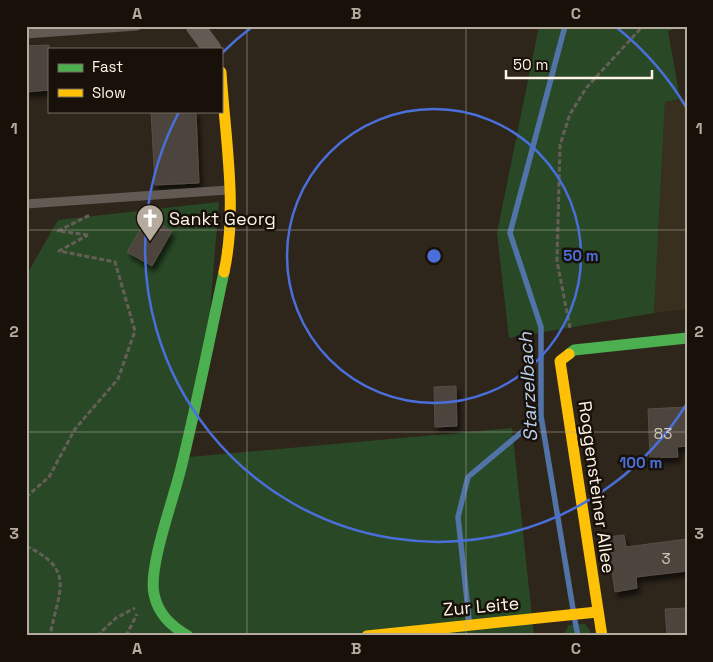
<svg xmlns="http://www.w3.org/2000/svg" width="713" height="662" font-family="'Space Grotesk',sans-serif">
<style>
.education{fill:#382f1f}
.green{fill:#294926}
.lines{fill:none;stroke-linecap:round;stroke-linejoin:round}
.stream{stroke:#5273a7;stroke-width:5.5}
.building{fill:#4c443c;stroke:#594f47;filter:url(#shadow)}
.path{stroke:#665f58;stroke-width:3;stroke-dasharray:5 2.5;stroke-linecap:butt}
.lane{stroke:#625a53;stroke-width:9}
.street{stroke:#625a53;stroke-width:19}
.fast{stroke:#4caf50;stroke-width:11}
.slow{stroke:#ffc107;stroke-width:11}
.grid{fill:none;stroke:#b5ab9f;stroke-width:1;stroke-opacity:0.55}
.ring{fill:none;stroke:#4a6fdb;stroke-width:2.5}
.labels{text-anchor:middle;dominant-baseline:central;stroke-width:5;stroke-linejoin:round;paint-order:stroke}
.number-label{font-size:15px;fill:#d1c7bc}
.poi-label{font-size:18px;fill:#fdf3e6;stroke:#181109;text-anchor:start}
.street-label{font-size:18px;fill:#fdf3e6;stroke:#181109}
.water-label{font-size:19px;font-style:italic;fill:#bacff0;stroke:#181109}
.centre{fill:#4a6fdb;stroke:#181109;stroke-width:2.5}
.ring-label{font-size:15px;text-anchor:middle;font-weight:bold;fill:#4a6fdb;stroke:#181109;stroke-width:5;stroke-linejoin:round;paint-order:stroke}
.neatline{fill:none;stroke:#b5ab9f;stroke-width:2}
.grid-label{font-size:16px;text-anchor:middle;font-weight:bold;fill:#b5ab9f}
</style>
<defs>
<filter id="shadow"><feDropShadow dx="3" dy="5.5" stdDeviation="2.5" flood-color="#0009"/></filter>
</defs>
<rect width="100%" height="100%" fill="#2e261b"/>
<path class="education" d="M687 98V309L654 313 665 102Z"/>
<path class="green" d="M539 26H683L668 31 680 99 665 102 654 313 509 338 497 233Z
M219 202 209 323 178 458 512 428 534 636H26V276L58 220Z
M585 624 590 631 591 636H563L569 625Z"/>
<g class="lines">
<path class="stream" d="M565 26 510 233 541 327V416L573 609
M469 619 458 517 468 477 541 416
M575 621 578 636"/>
</g>
<path class="building" d="M49 45V90L26 92V46Z
M151 111H196L199 183 155 185Z
M148 217 172 231 152 266 127 252Z
M456 386 457 426 435 427 434 387Z
M687 407V446L677 447 678 457 650 458 648 409Z
M624 535 626 547 687 539V571L636 577 637 588 615 592 607 537Z
M687 608V636H667L665 609Z"/>
<g class="lines">
<path class="path" d="M88 235 58 231 90 215
M570 328 557 261 560 145 570 114 587 87 643 26
M26 497 49 477 75 429 118 379 135 331 115 262 59 251 88 235
M26 546C77 570 58 591 50 636
M97 636 116 618 135 608
M126 636 137 614"/>
<path class="lane" d="M26 34 137 26
M26 204 228 190"/>
<path class="street" d="M195 26 212 49"/>
<path class="fast" d="M569 354 574 350 687 338
M188 636C171 626 158 614 154 594 148 567 174 498 181 468 197 403 210 337 224 272"/>
<path class="slow" d="M221 72C225 137 238 208 224 272
M569 354 560 361 602 636
M367 636 597 612"/>
</g>
<path class="grid" d="M247 26V636M466 26V636M26 230H687M26 432H687"/>
<g class="ring">
<circle cx="434" cy="256" r="147"/>
<path d="M686 405A293 293 0 0 1 179 112M221 54A293 293 0 0 1 252 27M616 27A293 293 0 0 1 686 107"/>
</g>
<defs>
<g id="church-pin" transform="scale(1.4375)"><path d="M0 17L-7.5 6A9.5 9.5 0 1 1 7.5 6Z" fill="#b5ab9f" stroke="#181109"/><path d="M-1.2-6h2.4v3.5h3.3v2.4h-3.3V6h-2.4V-.1h-3.3v-2.4h3.3Z" fill="#fff"/></g>
</defs>
<g fill-rule="evenodd">
<use href="#church-pin" x="150" y="218"/>
</g>
<g class="labels">
<g class="number-label">
<text x="663" y="433">83</text>
<text x="666" y="558">3</text>
</g>
<g class="poi-label">
<text x="169" y="218">Sankt Georg</text>
</g>
<g class="street-label">
<text transform="translate(597 487) rotate(82)">Roggensteiner Allee</text>
<text transform="translate(481 606) rotate(-5)">Zur Leite</text>
</g>
<g class="water-label">
<text transform="translate(528 387) rotate(-93)">Starzelbach</text>
</g>
</g>
<circle cx="434" cy="256" r="8" class="centre"/>
<g class="ring-label">
<text x="581" y="261">50 m</text>
<text x="641" y="468">100 m</text>
</g>
<rect width="713" height="662" fill="none" stroke="#181109" stroke-width="55"/>
<rect x="48" y="48" width="175" height="65" fill="#181109" stroke="#746b61"/>
<rect x="58" y="64" width="25" height="8" fill="#4caf50" stroke="#746b61"/>
<text x="92" y="72" font-size="15" fill="#fdf3e6">Fast</text>
<rect x="58" y="89" width="25" height="8" fill="#ffc107" stroke="#746b61"/>
<text x="92" y="98" font-size="15" fill="#fdf3e6">Slow</text>
<path d="M506 70v8h146v-8" fill="none" stroke="#fdf3e6" stroke-width="2.5"/>
<text x="513" y="70" font-size="15" fill="#fdf3e6" stroke="#181109" stroke-width="4" paint-order="stroke">50 m</text>
<rect x="28" y="28" width="658" height="606" class="neatline"/>
<g class="grid-label">
<text x="137" y="19">A</text>
<text x="356" y="19">B</text>
<text x="576" y="19">C</text>
<text x="14" y="134">1</text>
<text x="699" y="134">1</text>
<text x="14" y="337">2</text>
<text x="699" y="337">2</text>
<text x="14" y="539">3</text>
<text x="699" y="539">3</text>
<text x="137" y="654">A</text>
<text x="356" y="654">B</text>
<text x="576" y="654">C</text>
</g>
</svg>
